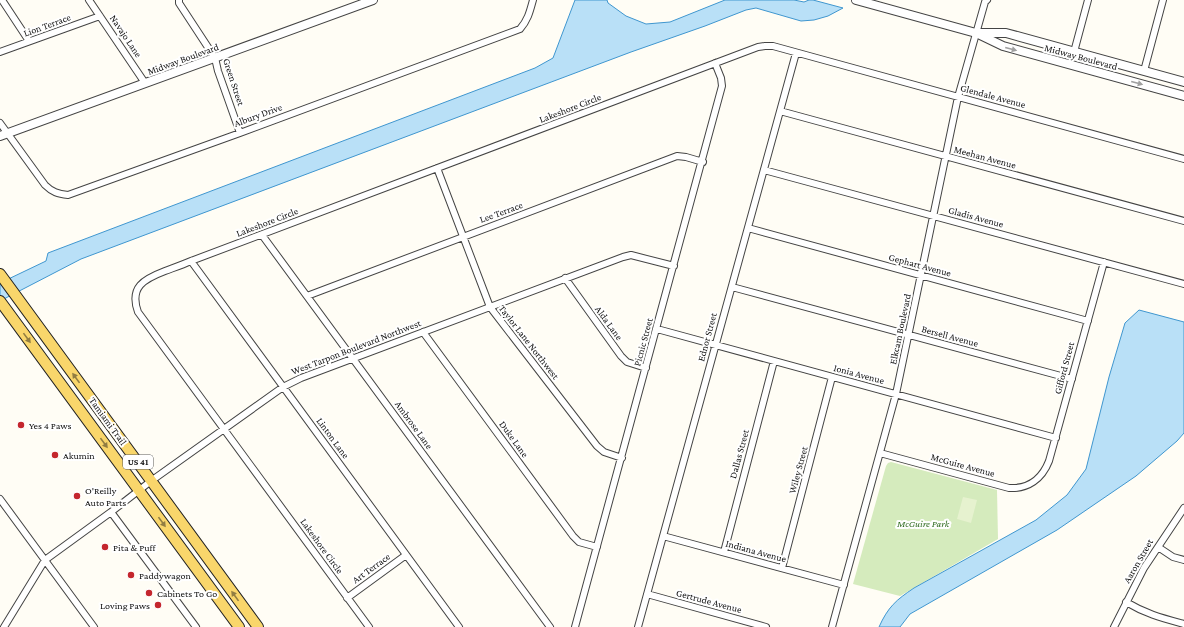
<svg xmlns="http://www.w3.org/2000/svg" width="1184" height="627" font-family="'Crimson Pro',serif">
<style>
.green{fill:#d5ebbd}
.pitch{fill:#e6f2cf}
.water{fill:#b9e0f7;stroke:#3f96cf}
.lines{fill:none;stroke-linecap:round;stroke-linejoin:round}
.minor-casing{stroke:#444;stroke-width:8}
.tertiary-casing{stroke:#444;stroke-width:10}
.primary-casing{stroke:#222;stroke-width:12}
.minor{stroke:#fff;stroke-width:6}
.tertiary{stroke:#fff;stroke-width:8}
.primary{stroke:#f9d66b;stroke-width:10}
.oneway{fill:#a0a0a0}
.oneway2{fill:#917d42}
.poi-dot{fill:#c4262e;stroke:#fff;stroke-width:1.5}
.labels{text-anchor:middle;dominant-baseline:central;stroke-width:4;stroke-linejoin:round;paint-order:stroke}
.shield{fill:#fff;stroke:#585858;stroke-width:1}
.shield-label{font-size:9px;font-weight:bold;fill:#111}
.street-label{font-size:10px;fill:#111;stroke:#fff}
.poi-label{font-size:10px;fill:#111;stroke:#fff;text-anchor:start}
.park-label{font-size:10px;font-style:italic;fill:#2f6b1f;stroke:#fff}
</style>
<rect width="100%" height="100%" fill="#fffdf5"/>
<path class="green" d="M891 462 997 490 998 539 900 596 853 584 886 466 888 463Z"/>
<path class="pitch" d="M963 497 977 500 971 523 957 519Z"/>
<path class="water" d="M575 0H607L608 3 626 16 646 24 670 22 725 0H794L804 2 809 0H813L843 8 828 16 814 20 801 21 756 8 746 10 705 26 631 52 81 259 0 301V283L46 261 48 253 535 68 553 58Z
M1139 310 1184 322V433L1177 441 1136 476 1057 530 910 614 900 627H879C888 607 896 600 914 588L1036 520 1067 495 1086 469 1109 377 1125 323Z"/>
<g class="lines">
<g class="minor-casing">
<path id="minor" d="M2 0 29 41
M89 0 145 83
M179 0V3L215 58 218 71 240 133
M0 52 100 16
M1074 52 1088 0
M1144 71 1163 0
M780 111 1184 221
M0 123 45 185C52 192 58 194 68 195L240 133 520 29C528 20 530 11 533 0
M437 168 490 307 597 446 604 452 622 458
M764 170 1184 284
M748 228 1088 321
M262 235 550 627
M191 261 459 627
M565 278 621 356 627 362 646 368
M732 287 1072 379
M307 296 677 156 686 157 703 162
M657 329 1056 438
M423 332 573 536 579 542 597 547
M880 453 1009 488C1028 489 1042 479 1049 461L1104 262
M0 499 94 627
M111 512 196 627
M663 536 844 585
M1158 547 1173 557 1184 560
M724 552 774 361
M782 568 832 377
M647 594 766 627
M347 598 406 555
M1126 602C1146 614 1162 618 1184 624
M4 627 45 560 111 512 151 481 283 387 301 378 623 257 631 255 674 266
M369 627 138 312C129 287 144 279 165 271 173 268 182 265 191 261L758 47 765 46H773L1184 159
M575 627 722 86 721 78 715 63
M638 627 796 53
M832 627 896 394 958 97 985 2 987 0
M1114 627 1144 568 1184 508"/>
</g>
<g class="tertiary-casing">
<path id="tertiary" d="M856 0 976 33 1003 46 1184 96
M977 33H1006L1184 82
M0 136 373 0"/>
</g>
<g class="primary-casing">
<path id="primary" d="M0 274 258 627
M0 301 239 627"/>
</g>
<use href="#minor" class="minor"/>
<use href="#tertiary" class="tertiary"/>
<use href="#primary" class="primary"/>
</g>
<defs><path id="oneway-solid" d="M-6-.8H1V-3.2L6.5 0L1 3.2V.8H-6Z"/></defs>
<g class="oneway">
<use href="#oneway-solid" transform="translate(1011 49) rotate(15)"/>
<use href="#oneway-solid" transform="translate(1137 83) rotate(15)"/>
</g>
<g class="oneway2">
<use href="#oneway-solid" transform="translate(27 338) rotate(54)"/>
<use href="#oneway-solid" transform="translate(76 378) rotate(-126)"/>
<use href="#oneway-solid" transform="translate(104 443) rotate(54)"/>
<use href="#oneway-solid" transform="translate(162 522) rotate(54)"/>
<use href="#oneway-solid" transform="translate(235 596) rotate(-126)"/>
</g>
<g class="poi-dot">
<circle cx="21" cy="425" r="4"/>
<circle cx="55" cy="455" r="4"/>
<circle cx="77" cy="496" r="4"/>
<circle cx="105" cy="547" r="4"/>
<circle cx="131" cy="575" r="4"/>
<circle cx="149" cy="593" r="4"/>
<circle cx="158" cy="605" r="4"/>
</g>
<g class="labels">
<rect class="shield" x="123" y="455" width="30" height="14" rx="3"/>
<g class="shield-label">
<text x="138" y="462">US 41</text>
</g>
<g class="street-label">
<text transform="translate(47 25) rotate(-20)">Lion Terrace</text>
<text transform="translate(126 36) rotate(56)">Navajo Lane</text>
<text transform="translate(1081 57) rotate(15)">Midway Boulevard</text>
<text transform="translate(183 59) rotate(-20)">Midway Boulevard</text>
<text transform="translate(234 82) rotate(72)">Green Street</text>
<text transform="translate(993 96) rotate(15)">Glendale Avenue</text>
<text transform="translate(570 108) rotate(-21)">Lakeshore Circle</text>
<text transform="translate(258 115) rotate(-20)">Albury Drive</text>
<text transform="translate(985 157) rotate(15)">Meehan Avenue</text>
<text transform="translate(501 212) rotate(-20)">Lee Terrace</text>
<text transform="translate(976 217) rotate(15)">Gladis Avenue</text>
<text transform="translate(267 222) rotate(-21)">Lakeshore Circle</text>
<text transform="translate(920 265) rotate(15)">Gephart Avenue</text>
<text transform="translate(609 323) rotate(54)">Alda Lane</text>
<text transform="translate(900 329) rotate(-78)">Elkcam Boulevard</text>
<text transform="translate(950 336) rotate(15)">Bersell Avenue</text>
<text transform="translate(707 337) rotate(-75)">Ednor Street</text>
<text transform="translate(529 342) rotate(52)">Taylor Lane Northwest</text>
<text transform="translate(643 342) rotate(-75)">Picnic Street</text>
<text transform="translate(356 347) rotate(-21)">West Tarpon Boulevard Northwest</text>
<text transform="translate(1064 368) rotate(-75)">Gifford Street</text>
<text transform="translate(859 374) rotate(15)">Ionia Avenue</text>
<text transform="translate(108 421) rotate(54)">Tamiami Trail</text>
<text transform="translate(414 425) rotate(54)">Ambrose Lane</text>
<text transform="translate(333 438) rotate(54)">Linton Lane</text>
<text transform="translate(514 439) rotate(54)">Duke Lane</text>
<text transform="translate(739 454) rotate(-75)">Dallas Street</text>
<text transform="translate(963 465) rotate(15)">McGuire Avenue</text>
<text transform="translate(798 470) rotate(-75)">Wiley Street</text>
<text transform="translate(322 546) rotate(54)">Lakeshore Circle</text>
<text transform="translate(756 551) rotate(15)">Indiana Avenue</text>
<text transform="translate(1138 561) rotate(-60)">Aaron Street</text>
<text transform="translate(371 568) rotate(-36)">Art Terrace</text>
<text transform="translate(709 601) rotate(15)">Gertrude Avenue</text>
</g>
<g class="poi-label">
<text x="29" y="425">Yes 4 Paws</text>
<text x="63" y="455">Akumin</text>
<text x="85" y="490">O'Reilly<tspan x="85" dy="12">Auto Parts</tspan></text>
<text x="113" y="547">Pita &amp; Puff</text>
<text x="139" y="575">Paddywagon</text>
<text x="157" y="593">Cabinets To Go</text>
<text x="150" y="605" text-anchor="end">Loving Paws</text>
</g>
<g class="park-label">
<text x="923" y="523">McGuire Park</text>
</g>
</g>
</svg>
